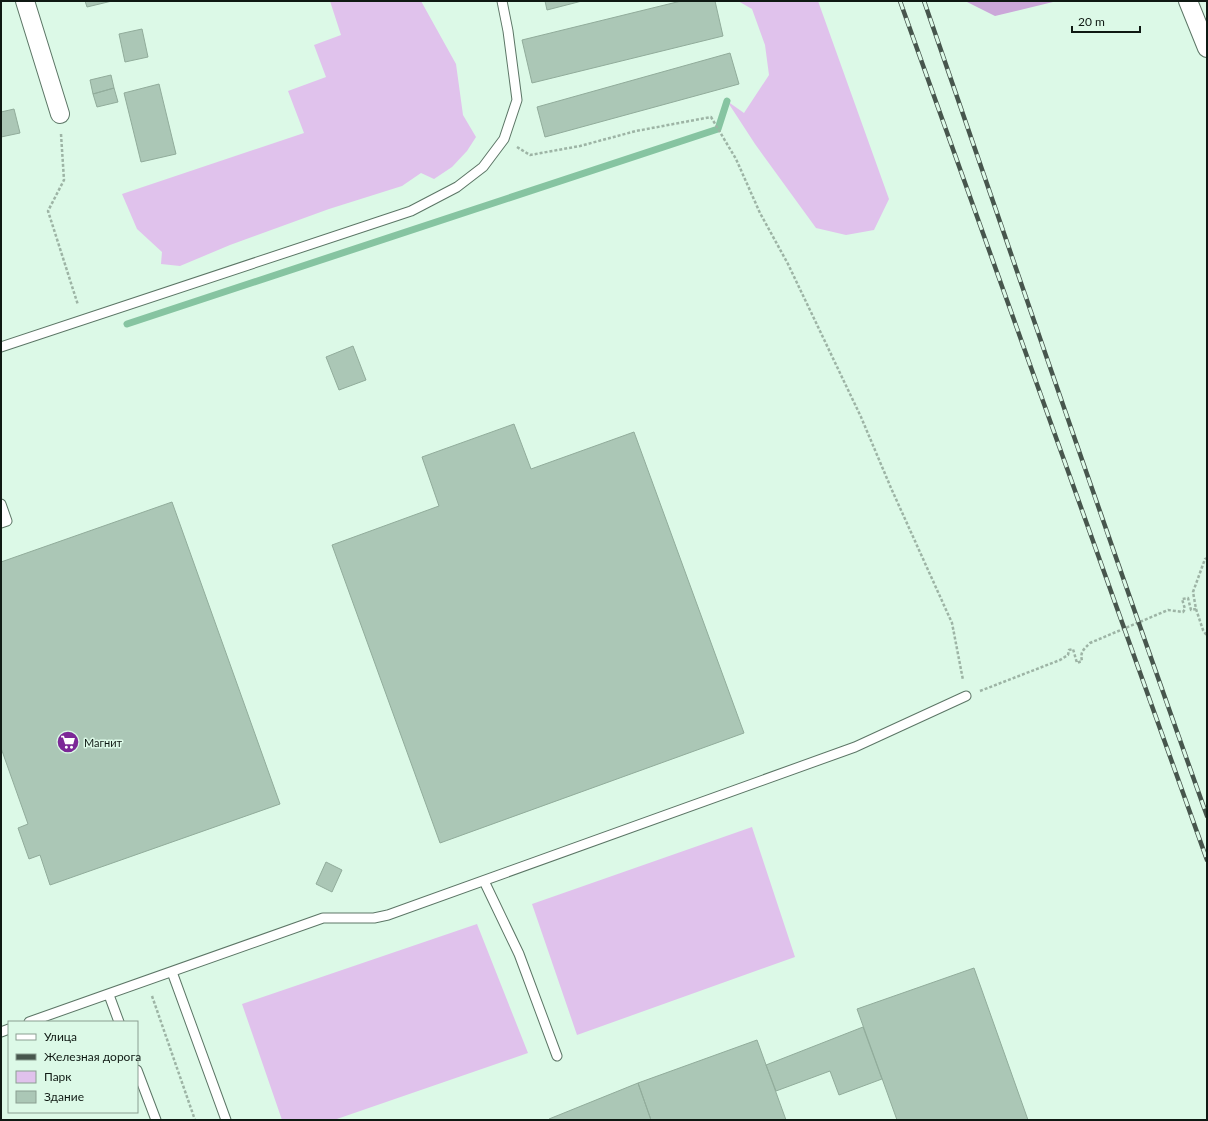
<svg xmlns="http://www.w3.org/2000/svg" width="1208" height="1121" font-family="Lato,sans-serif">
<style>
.green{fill:#e0c2ec}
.forest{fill:#cba7d9}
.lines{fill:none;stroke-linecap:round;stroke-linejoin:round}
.stream{stroke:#86c4a1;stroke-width:7}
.building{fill:#abc7b6;stroke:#91ac9b}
.lane-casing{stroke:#5c7666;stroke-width:11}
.street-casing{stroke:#5c7666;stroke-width:20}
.path{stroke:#9db4a5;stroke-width:2.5;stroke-dasharray:3 2;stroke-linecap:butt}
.lane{stroke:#fff;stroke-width:9}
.street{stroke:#fff;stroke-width:18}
.rail-casing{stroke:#47564d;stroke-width:4.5}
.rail{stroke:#dcf9e7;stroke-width:3;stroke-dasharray:9;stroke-linecap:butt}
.labels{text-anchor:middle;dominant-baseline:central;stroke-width:3;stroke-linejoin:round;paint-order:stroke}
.poi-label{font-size:11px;fill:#0f1913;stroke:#dcf9e7;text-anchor:start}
</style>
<rect width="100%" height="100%" fill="#dcf9e7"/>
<path class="green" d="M330 1H421L456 64 463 115 476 137 467 151 452 167 434 179 421 173 402 186 329 209 230 245 180 266 161 264 162 252 137 229 122 194 304 133 288 91 326 77 314 45 341 35Z
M738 1H818L889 199 874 230 846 235 816 228 755 144 727 101 744 113 769 75 765 45 752 9Z
M752 827 795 957 577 1035 532 904Z
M477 924 528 1053 334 1120H282L242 1004Z"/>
<path class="forest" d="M965 1H1053V2L995 16Z"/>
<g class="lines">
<path class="stream" d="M127 324 718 129 727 101"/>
</g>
<path class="building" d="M85 1H112L87 7Z
M545 1H582L547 10Z
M681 1H715L723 36 532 83 522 40Z
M142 29 148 57 125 62 119 34Z
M730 53 739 84 545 137 537 107Z
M111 75 114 88 93 94 90 80Z
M159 84 176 154 141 162 124 93Z
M114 88 118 102 97 107 93 94Z
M14 109 20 133 1 137V112Z
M353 346 366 380 339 390 326 357Z
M514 424 531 469 634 432 744 733 440 843 332 545 439 506 422 457Z
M172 502 280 804 50 885 40 855 29 859 18 828 28 824 1 748V562Z
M326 862 342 870 332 892 316 884Z
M974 968 1028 1120H897L857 1009Z
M863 1027 882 1079 839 1095 830 1071 776 1091 766 1065Z
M757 1040 786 1120H651L638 1083Z
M638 1083 651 1120H549V1119Z"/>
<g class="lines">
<g class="lane-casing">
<path id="lane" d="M1 347 411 211 457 187 483 167 504 139 517 100 508 31 502 1
M1 504 7 521 1 523
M484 881 519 954 557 1056
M172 972 226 1120
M109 995 119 1022
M29 1022 323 918H374L388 915 855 747 966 696
M1 1032 9 1029
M137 1070 156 1120"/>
</g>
<g class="street-casing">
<path id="street" d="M25 1 60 114
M1188 1 1207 48"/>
</g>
<path class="path" d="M61 134 64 180 48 211 78 305
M517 147 530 155 580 146 636 131 711 117 736 159 760 213 788 264 861 417 891 488 952 623 963 680
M1196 609 1203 630 1207 636
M980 691 1060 660 1068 655 1069 650 1073 649 1077 663 1082 661C1080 652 1083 650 1090 643L1168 610 1183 612 1185 609 1182 599 1188 598 1191 610 1196 609 1193 592 1205 559 1207 558
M152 996 195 1120"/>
<use href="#lane" class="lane"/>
<use href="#street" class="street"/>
<g class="rail-casing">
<path id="rail" d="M900 1 1207 860
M924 1C1018 273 1110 545 1207 816"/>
</g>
<use href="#rail" class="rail"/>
</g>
<defs>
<g id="supermarket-disc" transform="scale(1.15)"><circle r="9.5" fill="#7c2897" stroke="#dcf9e7"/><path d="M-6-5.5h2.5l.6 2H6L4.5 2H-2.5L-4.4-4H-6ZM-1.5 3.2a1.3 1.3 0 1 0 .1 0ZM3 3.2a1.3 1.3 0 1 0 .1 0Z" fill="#fff"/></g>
</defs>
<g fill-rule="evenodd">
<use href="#supermarket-disc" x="68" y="742"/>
</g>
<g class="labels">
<g class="poi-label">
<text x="84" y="742">Магнит</text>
</g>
</g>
<rect width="1208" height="1121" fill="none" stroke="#0f1913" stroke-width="4"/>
<rect x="8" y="1021" width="130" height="92" fill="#dcf9e7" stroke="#8a9f92"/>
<rect x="16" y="1034" width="20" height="6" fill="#ffffff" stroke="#8a9f92"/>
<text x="44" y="1041" font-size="12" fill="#0f1913">Улица</text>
<rect x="16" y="1054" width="20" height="6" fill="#47564d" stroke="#8a9f92"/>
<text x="44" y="1061" font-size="12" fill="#0f1913">Железная дорога</text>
<rect x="16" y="1071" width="20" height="12" fill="#e0c2ec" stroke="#8a9f92"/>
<text x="44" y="1081" font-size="12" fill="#0f1913">Парк</text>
<rect x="16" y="1091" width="20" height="12" fill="#abc7b6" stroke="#8a9f92"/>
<text x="44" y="1101" font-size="12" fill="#0f1913">Здание</text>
<path d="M1072 26v6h68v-6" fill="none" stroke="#0f1913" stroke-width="2"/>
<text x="1078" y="26" font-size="12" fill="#0f1913" stroke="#dcf9e7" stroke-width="3" paint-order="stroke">20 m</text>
</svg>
